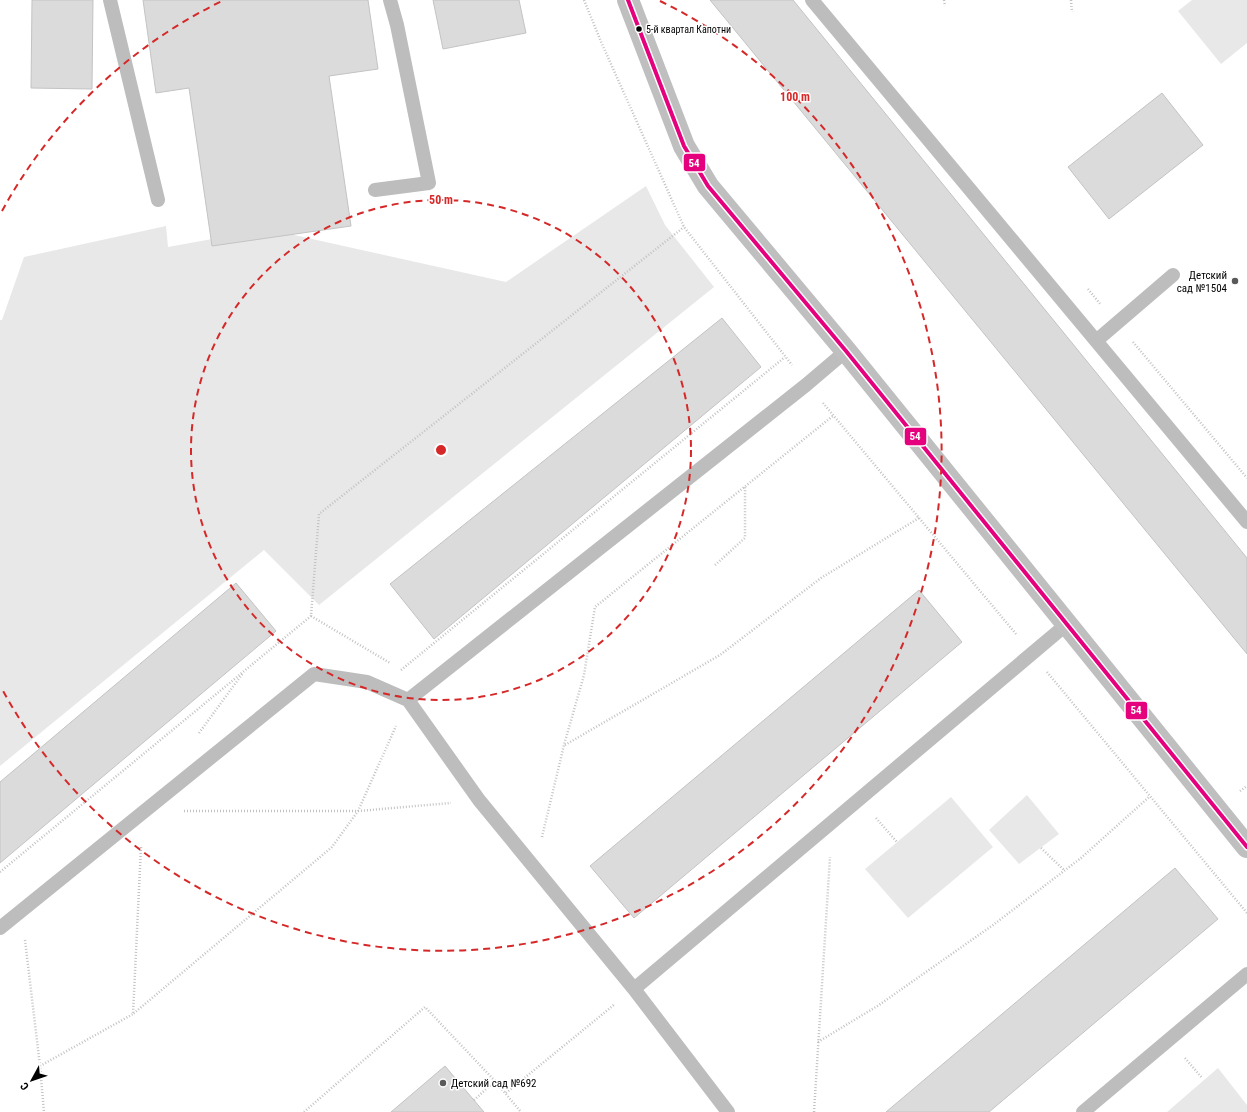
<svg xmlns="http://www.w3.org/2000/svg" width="1247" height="1112" font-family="'Roboto Condensed',sans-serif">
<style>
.green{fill:#e8e8e8}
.building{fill:#dbdbdb;stroke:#c3c3c3}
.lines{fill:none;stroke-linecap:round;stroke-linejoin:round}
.path{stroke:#c2c2c2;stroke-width:2.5;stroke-dasharray:1 2;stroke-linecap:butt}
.lane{stroke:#bdbdbd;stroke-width:14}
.secondary{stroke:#bfbfbf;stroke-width:22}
.bus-1-casing{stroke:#fff;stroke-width:7}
.bus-1{stroke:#e5007d;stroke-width:4}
.ring{fill:none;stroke:#d62828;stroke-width:2;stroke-dasharray:7 5}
.bus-dot{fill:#000;stroke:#fff;stroke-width:1.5}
.poi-dot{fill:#595959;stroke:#fff;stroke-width:1.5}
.labels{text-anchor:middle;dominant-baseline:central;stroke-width:3;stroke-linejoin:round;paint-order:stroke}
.bus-label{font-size:10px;fill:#000;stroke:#fff;text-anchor:start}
.poi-label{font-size:11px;fill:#000;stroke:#fff;text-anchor:end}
.centre{fill:#d62828;stroke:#fff;stroke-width:2}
.ring-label{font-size:12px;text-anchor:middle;font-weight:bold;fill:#d62828;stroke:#fff;stroke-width:3;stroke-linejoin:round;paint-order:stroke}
.line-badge{stroke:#fff;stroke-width:1.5}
.badge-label{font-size:11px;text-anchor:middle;font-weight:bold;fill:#fff}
</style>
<rect width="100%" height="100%" fill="#fff"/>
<path class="green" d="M1192 0H1247V43L1221 64 1178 11Z
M646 186 665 225 714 287 319 605 264 550 0 766V320H2L24 257 166 226 168 247 267 229 506 282Z
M1027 795 1059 834 1019 864 989 830Z
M951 797 993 847 908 918 865 869Z
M1218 1068 1247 1105V1112H1167Z"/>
<path class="building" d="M32 0H93L92 89 31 88Z
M143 0H368L378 69 329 76 351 226 212 246 189 88 156 93Z
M433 0H519L526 33 443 49Z
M710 0H793L1247 558V654Z
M1162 93 1203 145 1109 219 1068 167Z
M722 318 761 367 434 639 390 584Z
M236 583 276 631 0 863V782Z
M919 590 962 642 634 918 590 866Z
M1175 868 1218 919 989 1112H886Z
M445 1066 484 1112H391Z"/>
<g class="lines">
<path class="path" d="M584 0 602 44 684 227 792 365
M944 0 945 6
M1071 0 1072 12
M1088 289 1101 305
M1133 342 1247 478
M823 403 1016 634
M715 565 745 538V487
M311 616 390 663
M401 670 785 357
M1047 672 1247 913
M199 733 243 673
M565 745 720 655 821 578 919 518
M1240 791 1247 786
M184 811H358L451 803
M876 818 897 842
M542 837 564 745 584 675 595 607 834 415
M141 847 133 1014 332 847 358 811 396 726
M1041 848 1064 870
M0 872 311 616 319 514 684 227
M25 940 40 1066 44 1112
M818 1042 879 1005 993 925 1081 858 1150 796
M1185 1058 1202 1078
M40 1066 133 1014
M506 1093 615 1004
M474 1100 495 1081
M304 1112 425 1007 495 1081 521 1112
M814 1112 830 857"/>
<path class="lane" d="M110 0 158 200
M812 0 1247 522
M375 190 429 183 397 25 390 0
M1096 341 1173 275
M408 700 479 800 634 989 728 1112
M0 928 314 674 367 682 408 700 806 385 846 351
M634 989 1067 624
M1083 1112 1247 974"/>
<path class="secondary" d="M628 0 684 146 708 186 846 351 1247 847"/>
<g class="bus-1-casing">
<path id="bus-1" d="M628 0 684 146 708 186 846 351 1247 847"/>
</g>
<use href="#bus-1" class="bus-1"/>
</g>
<g class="ring">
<circle cx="441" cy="450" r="250"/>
<path d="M2 211A500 500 0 0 1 222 1M660 1A500 500 0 1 1 2 689"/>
</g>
<circle class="bus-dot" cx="639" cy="29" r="3.5"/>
<g class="poi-dot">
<circle cx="1235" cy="281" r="4"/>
<circle cx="443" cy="1083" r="4"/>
</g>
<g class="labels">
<g class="bus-label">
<text x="646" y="29">5-й квартал Капотни</text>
</g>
<g class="poi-label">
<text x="1227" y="275">Детский<tspan x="1227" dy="13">сад №1504</tspan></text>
<text x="451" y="1083" text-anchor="start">Детский сад №692</text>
</g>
</g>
<circle cx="441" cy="450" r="6" class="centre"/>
<g class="ring-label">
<text x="795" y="101">100 m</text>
<text x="441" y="204">50 m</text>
</g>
<g class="line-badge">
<rect x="683" y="153" width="23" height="19" rx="4" fill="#e5007d"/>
<rect x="904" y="427" width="23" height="19" rx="4" fill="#e5007d"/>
<rect x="1125" y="701" width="23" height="19" rx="4" fill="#e5007d"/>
</g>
<g class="badge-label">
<text x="694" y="167">54</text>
<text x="915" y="440">54</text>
<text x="1136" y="714">54</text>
</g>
<g transform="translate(32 1080) rotate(230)" stroke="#ffffff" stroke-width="3" paint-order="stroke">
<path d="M0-3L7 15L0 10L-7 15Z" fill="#000000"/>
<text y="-6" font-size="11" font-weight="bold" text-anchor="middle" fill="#000000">С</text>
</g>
</svg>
